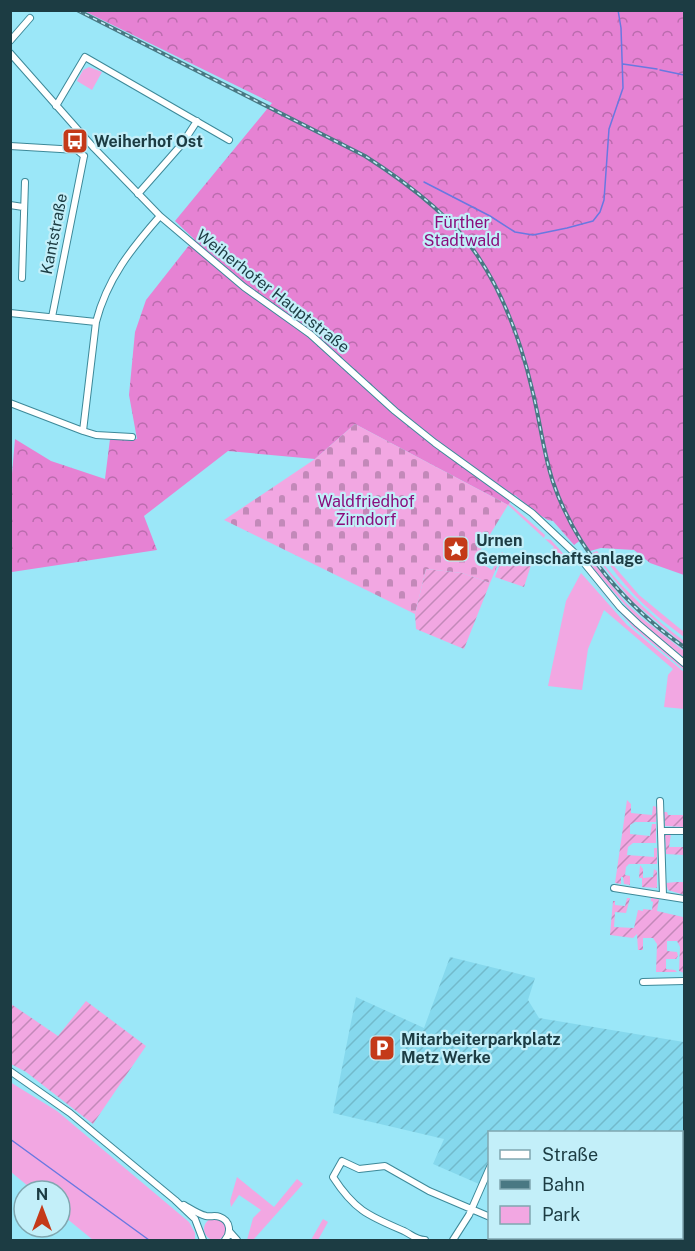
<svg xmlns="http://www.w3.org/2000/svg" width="695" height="1251" font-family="'Public Sans',sans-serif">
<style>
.industrial{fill:url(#industrial-furrows)}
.green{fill:#f2a7e2}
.forest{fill:url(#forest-crowns)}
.cemetery{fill:url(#cemetery-stones)}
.garden{fill:url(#garden-furrows)}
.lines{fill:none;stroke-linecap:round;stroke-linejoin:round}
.stream{stroke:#6878e1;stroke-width:1.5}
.minor-casing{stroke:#3d8999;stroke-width:8}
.minor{stroke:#fff;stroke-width:6}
.rail-casing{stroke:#497883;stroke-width:4}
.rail{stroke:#c3eff9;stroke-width:1.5;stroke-dasharray:4.5;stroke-linecap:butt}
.labels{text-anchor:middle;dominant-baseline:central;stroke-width:4.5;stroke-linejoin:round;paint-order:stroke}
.poi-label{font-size:16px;font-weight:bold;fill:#1c3c43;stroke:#c3eff9;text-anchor:start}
.park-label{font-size:16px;fill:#8a0d7c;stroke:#c3eff9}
.street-label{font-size:16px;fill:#1c3c43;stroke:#c3eff9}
</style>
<defs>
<pattern id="industrial-furrows" width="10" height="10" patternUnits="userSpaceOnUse" patternTransform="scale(1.5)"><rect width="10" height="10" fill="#85d8ed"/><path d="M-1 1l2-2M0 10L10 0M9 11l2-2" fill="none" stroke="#72bacc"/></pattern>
<pattern id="forest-crowns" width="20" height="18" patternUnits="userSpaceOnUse" patternTransform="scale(1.5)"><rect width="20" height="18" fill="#e682d3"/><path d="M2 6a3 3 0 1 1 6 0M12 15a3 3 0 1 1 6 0" fill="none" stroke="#ba6cad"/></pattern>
<pattern id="cemetery-stones" width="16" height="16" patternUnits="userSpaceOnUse" patternTransform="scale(1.5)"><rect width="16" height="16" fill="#f2a7e2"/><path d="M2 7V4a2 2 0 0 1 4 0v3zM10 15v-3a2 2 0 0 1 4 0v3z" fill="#c389b9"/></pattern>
<pattern id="garden-furrows" width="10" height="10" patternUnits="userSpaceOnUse" patternTransform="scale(1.5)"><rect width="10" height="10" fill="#f2a7e2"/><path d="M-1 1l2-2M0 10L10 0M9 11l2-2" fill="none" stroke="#c389b9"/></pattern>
</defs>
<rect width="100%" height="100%" fill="#9be7f8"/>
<path class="industrial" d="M450 957 535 978 528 1000 539 1018 684 1042V1161H682V1132H490L489 1160 479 1184 433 1164 444 1139 333 1113 356 997 424 1028Z"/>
<path class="green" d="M89 67 102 72 92 90 77 81 83 70Z
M509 503 545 535 544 538 508 505Z
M545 539 551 540 569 560 557 561 556 551H551L554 547Z
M576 549 585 556H588L626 603 643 619 684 651V658L640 622Z
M597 551 602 557 599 561H601C627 593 652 617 684 641V645L632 601 592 553Z
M607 558 639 595 684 632V637C655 616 630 594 609 564Z
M581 573 627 625 684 672V709L664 707 668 675 673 669 604 610 588 649 582 690 548 686 566 601Z
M584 573 621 613 676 659 684 666V670L633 627Z
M10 1082 57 1111 189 1222 195 1233V1240H93L60 1213V1191H34L11 1172Z
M237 1177 274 1207 297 1179 303 1184 253 1240H247L253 1218 261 1210 239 1195 231 1207 230 1201Z
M204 1229a11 11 0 1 1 22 0a11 11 0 1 1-22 0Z
M323 1219 328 1222 318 1240H311Z"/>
<path class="forest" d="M84 11H684V575L650 563 634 550 601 548 590 551 582 539 574 545 553 521 548 520 536 513 515 495 508 505 355 424 315 459 228 451 144 516 157 550 12 572 10 497 15 439 51 461 105 479 110 439H137L129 395 135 332 146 300 194 239 175 221 272 103Z"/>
<path class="cemetery" d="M355 424 508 505 475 559 492 570 501 553 503 552 490 583 462 573 426 569 415 614 224 520 315 459Z"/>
<path class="garden" d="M504 554 532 562 524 587 495 577Z
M426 569 462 573 490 583 464 649 416 629 415 614Z
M627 800 631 804V813L652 815 653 806 657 807 656 822H635L630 825V834L650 836 652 824H656V843H633L628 847 627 855 654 857V848H657V864H629L626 867 625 875 630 876V885L624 884 623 877H621V884L615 883Z
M664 812H667L668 815H684V827L665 826Z
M665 834H671L669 847H684V855L666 854Z
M640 865 643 869V878L653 877 654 869 657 871V888L642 887V878H639Z
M676 882H684V895L668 890 666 883Z
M627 898H630L626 913 615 912 614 927 634 928 638 910 643 911V909L652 910 653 902 651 901V898L659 899 657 911 683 917 684 916V973L679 971 680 947 677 941H667V951L677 952 678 956 676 959H666V969L675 970 677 972H656L657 944 653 938H643V950H638L637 934 633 938 610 935 613 901H615V905L625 906Z
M86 1001 146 1046 93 1124 26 1072 11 1064V1004L58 1036Z
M627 1238H680L681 1240H627Z"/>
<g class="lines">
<path class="stream" d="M623 64 657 69
M660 70 684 75
M424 182 490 216 515 232 533 235 567 228 593 221 600 212 604 200 609 129 623 88 621 28 618 10
M10 1139 149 1240"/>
<g class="minor-casing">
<path id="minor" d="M10 41 30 18
M10 53 94 148 160 216 244 287 310 334 395 411 435 443 532 513 580 558 620 607 638 624 684 663
M56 106 85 57 229 140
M10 146 77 150 84 156
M138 194 182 144 197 121
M10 205 23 207
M22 278 25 182
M10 313 96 322
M52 317 84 156
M10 403 83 431 96 435 132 437
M83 431 96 322C107 279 131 249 160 216
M660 801 663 895
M661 831H684
M614 888 684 899
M643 982 684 981
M10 1071 70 1113 175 1200 195 1219 203 1240
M184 1205C191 1209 198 1214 206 1216 211 1217 215 1215 220 1217 231 1221 231 1233 225 1240
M229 1231 237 1240
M544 1238 552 1240
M425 1240C416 1240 412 1235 404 1231 369 1216 355 1211 333 1177L342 1161 359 1169 385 1166 429 1191 490 1217
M453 1240 469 1215 490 1167
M591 1240 592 1238
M623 1240V1238"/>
</g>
<use href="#minor" class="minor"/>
<g class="rail-casing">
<path id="rail" d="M77 10 365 156C404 181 451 215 477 255 504 295 521 342 532 389 540 420 543 452 553 482 576 550 627 607 684 647"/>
</g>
<use href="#rail" class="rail"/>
</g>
<defs>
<g id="bus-square" transform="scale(1.35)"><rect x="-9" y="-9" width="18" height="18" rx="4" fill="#c43a19" stroke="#c3eff9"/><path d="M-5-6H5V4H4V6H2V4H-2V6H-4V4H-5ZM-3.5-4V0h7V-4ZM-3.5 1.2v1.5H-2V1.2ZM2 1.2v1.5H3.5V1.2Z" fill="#fff"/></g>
<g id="sight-square" transform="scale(1.35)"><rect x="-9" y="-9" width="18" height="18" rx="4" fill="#c43a19" stroke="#c3eff9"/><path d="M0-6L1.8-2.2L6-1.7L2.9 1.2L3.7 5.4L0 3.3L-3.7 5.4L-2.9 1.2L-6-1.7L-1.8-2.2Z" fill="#fff"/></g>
<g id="parking-square" transform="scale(1.35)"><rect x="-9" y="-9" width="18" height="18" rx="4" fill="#c43a19" stroke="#c3eff9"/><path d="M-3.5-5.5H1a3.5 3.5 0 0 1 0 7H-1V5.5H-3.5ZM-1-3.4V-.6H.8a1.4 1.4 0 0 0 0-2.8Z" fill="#fff"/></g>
</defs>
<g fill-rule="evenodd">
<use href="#bus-square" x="75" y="141"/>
<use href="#sight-square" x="456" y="549"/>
<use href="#parking-square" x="382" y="1048"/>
</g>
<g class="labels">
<g class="poi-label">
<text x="94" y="141">Weiherhof Ost</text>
<text x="476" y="540">Urnen<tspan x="476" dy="18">Gemeinschaftsanlage</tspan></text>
<text x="401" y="1039">Mitarbeiterparkplatz<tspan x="401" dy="18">Metz Werke</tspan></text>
</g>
<g class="park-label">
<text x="462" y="222">Fürther<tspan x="462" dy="18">Stadtwald</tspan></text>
<text x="366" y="501">Waldfriedhof<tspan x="366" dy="18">Zirndorf</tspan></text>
</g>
<g class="street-label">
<text transform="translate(54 234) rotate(-79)">Kantstraße</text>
<text transform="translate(273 291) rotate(38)">Weiherhofer Hauptstraße</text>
</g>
</g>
<rect width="695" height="1251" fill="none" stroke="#1c3c43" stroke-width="24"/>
<rect x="488" y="1131" width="195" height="108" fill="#c3eff9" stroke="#80a7b0" stroke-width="1.5"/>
<rect x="500" y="1150" width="30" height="9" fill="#ffffff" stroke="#80a7b0" stroke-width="1.5"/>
<text x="542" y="1161" font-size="18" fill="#1c3c43">Straße</text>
<rect x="500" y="1180" width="30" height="9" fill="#497883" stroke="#80a7b0" stroke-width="1.5"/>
<text x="542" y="1191" font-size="18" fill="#1c3c43">Bahn</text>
<rect x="500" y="1206" width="30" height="18" fill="#f2a7e2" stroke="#80a7b0" stroke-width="1.5"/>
<text x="542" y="1221" font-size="18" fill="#1c3c43">Park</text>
<g transform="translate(42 1209)"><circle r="28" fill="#c3eff9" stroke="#80a7b0" stroke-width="1.5"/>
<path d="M0-4.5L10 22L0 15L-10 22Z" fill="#c43a19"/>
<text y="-9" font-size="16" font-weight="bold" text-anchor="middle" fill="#1c3c43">N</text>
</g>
</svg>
